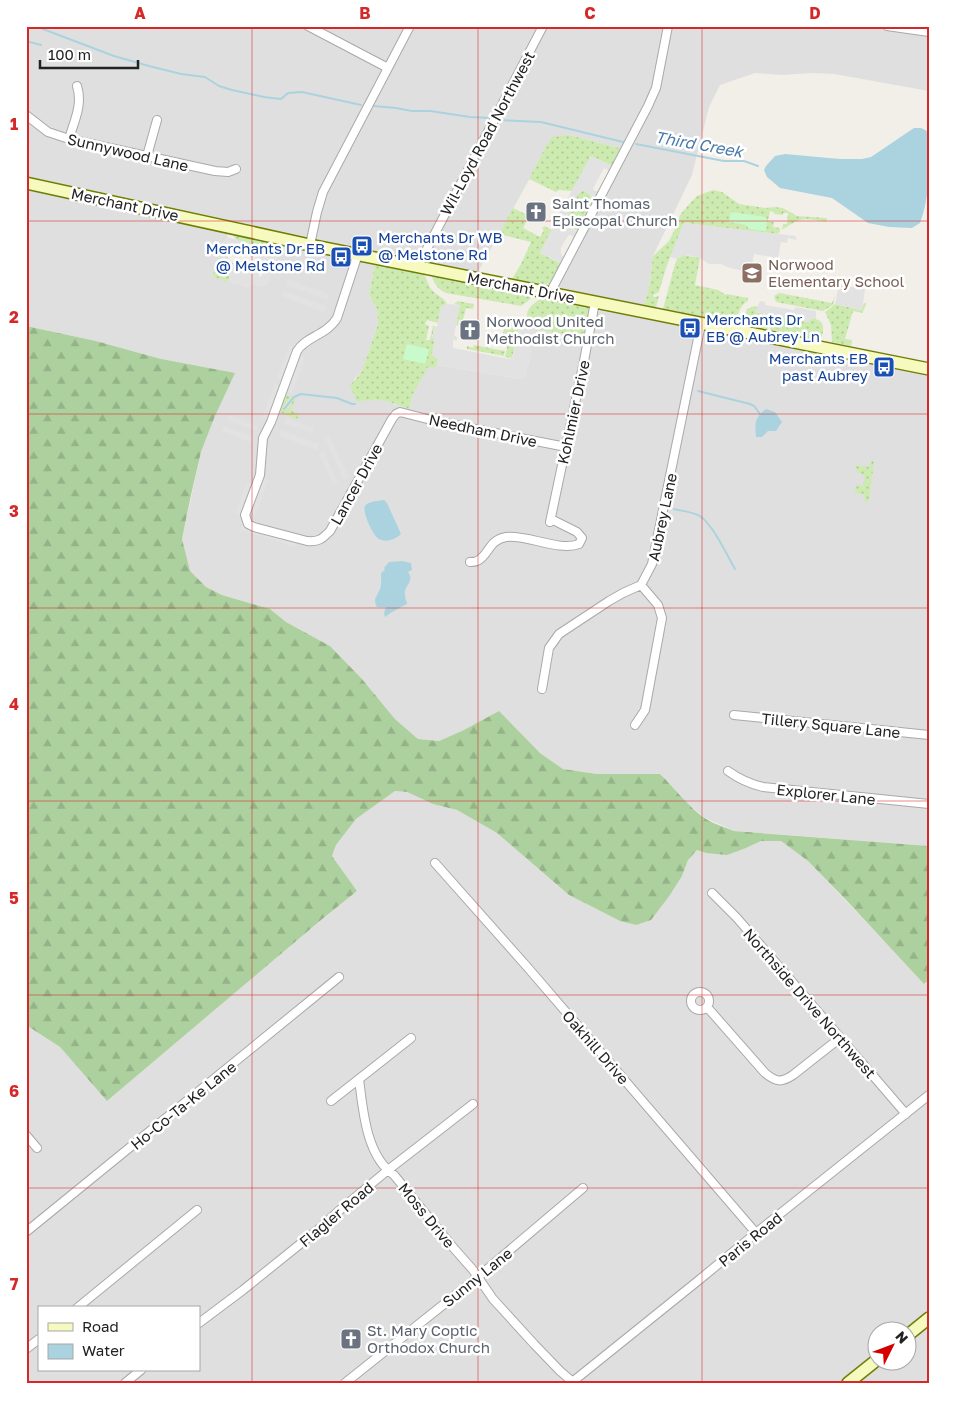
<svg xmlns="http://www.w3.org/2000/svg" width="955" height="1409" font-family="'Golos Text',sans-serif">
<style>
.residential{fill:#e0dfdf;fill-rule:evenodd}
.grass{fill:url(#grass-dots)}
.forest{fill:url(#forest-firs)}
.park{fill:#c8facc}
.parking{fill:#e2e2e2}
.water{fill:#aad3df}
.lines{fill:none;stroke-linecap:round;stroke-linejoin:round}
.stream{stroke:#aad3df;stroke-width:2}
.street-casing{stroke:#a9a9a9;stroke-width:10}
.secondary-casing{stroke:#707d05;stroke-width:14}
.street{stroke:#fff;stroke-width:8}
.secondary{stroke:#f7fabf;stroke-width:11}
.grid{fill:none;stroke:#d62828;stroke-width:1;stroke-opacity:0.55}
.labels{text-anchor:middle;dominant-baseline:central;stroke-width:5;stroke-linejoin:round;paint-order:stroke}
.street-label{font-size:15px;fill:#222;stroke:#fff}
.worship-label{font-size:15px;fill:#5b616d;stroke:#fff;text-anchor:start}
.transit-label{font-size:15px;fill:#164399;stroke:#fff;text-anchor:start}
.education-label{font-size:15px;fill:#785e54;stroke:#fff;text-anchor:start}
.water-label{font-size:16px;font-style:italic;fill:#4a7aab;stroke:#fff}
.neatline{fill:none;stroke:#d62828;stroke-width:2}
.grid-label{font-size:16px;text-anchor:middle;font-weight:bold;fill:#d62828}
</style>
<defs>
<pattern id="grass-dots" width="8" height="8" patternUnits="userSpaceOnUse" patternTransform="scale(1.25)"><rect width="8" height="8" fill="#cdebb0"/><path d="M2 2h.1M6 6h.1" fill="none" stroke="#b0c997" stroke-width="1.8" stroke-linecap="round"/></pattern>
<pattern id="forest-firs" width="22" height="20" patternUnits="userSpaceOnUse" patternTransform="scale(1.25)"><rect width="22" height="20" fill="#add19e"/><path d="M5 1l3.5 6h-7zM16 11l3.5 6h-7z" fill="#95b388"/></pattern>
</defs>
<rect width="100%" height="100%" fill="#f2efe9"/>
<path class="residential" d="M26 26H929V91L834 74 812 73 782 75 755 73 720 85 709 107 692 175 653 256 650 283 644 305 588 295 558 287 557 285 627 150 569 135 546 146 535 169 478 272 317 239 26 176Z
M26 190 63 196 229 231 212 276 248 287 251 283 262 286 267 284 281 244 375 263 369 295 377 309 378 324 362 371 354 379 357 402 370 399 384 400 409 409 413 394 428 366 435 368 437 365 521 379 526 375 535 329 592 340 598 312 601 311 662 321 803 351 929 375V846L735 831 705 818 685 801 672 786 660 774H597L563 769 540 753 521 735 464 730 439 741 418 739 395 719 362 679 330 646 286 622 270 609 222 595 206 587 189 571 182 539 201 452 215 416 161 359 96 341 26 326Z
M395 791 407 792 433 804 457 810 497 833 569 895 620 921 636 925 670 895 682 876 688 860 697 850 706 853 746 848 761 841H781L808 861 925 984 929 980V1383H26V1025L60 1047 107 1101 321 920 357 891 332 856 336 845 356 819ZM39 1308H199V1370H39ZM878 1332H908V1362H878Z"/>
<path class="grass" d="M569 135 623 149 614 165H610L591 156 572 191 559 190 556 192 529 179 546 146 552 137Z
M713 190 722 192 739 204 766 208 774 207 783 208 797 216 827 218 826 222C804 218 801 217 782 230L783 224H787L788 213H783V215L774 214V212L770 211 768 221 774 222 773 227 780 228V232L777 234 684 223 667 265 659 292 653 295 654 297 659 296 656 308 644 305 650 283 653 256 669 241 677 225 680 215 691 202 697 196Z
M582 191H585L595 199 579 231H577L567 226 565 219 578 194Z
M513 208 529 216 523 228 540 237 544 230 542 229 544 226 552 230 540 253 560 263V265L550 284 545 285 512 279 521 264 531 242 499 234Z
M229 231 220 259 228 256 227 262 233 263 228 282 212 276Z
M235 234 273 242 271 248H265L237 241 234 237Z
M683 255 700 258 695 285 718 290 726 295 727 294 748 298V301C739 306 739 314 735 323L663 309 675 264 677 259Z
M375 263 422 272C427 277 427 284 432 290 437 296 444 297 447 304L441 307 438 323 427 320 425 324 429 326 426 340H430L433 326H435L432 337 435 338 432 355 437 358V365L435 368 428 367 413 394 409 409C387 401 380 397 357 402L350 386 362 371 378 324 377 309 369 295Z
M433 275 531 294 532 297 527 302 521 306 446 293C439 290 434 284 432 277Z
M779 293 832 303 835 295 833 305 823 311 776 302 774 296Z
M544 297 587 306 590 310 585 338 535 329 536 322 529 321C522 310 535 302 544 297Z
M458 301 474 304 473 309 466 308 463 320H459L458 326 456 325 460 305 454 304Z
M864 303H866V305L862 313 853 311 845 339 852 340 851 346 832 342 831 325 825 312 834 305 835 304 861 310Z
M754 306 758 307 755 312 770 315 767 330 743 325V319L747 309Z
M773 315 808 322 812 318C826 321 824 329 821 340L770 330Z
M506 317 521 320 517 334 509 332 508 335 503 334Z
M510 334 517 336 512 358 505 357Z
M474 345 505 351 504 356 467 349V346L473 348Z
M286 395 292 397 284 405 283 409 284 410 289 408 294 399H296L291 410 299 414 297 420 280 412Z
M871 461H873L874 462 869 500 867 502 864 501 865 495 855 493 856 485 863 486 865 476 858 473 855 467 856 465 869 467Z"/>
<path class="forest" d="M26 326 96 341 161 359 235 373 215 416 201 452 191 495 182 539 190 571 206 587 222 595 270 609 286 622 330 646 362 679 395 719 418 739 439 741 464 730 499 711 540 753 563 769 597 774H660C675 788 689 808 706 819 714 824 725 827 734 831L929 846V980L924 984 847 901 808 861 781 841H761L746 848 727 855 706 853 697 850 688 860 682 876 670 895 651 920 636 925 620 921 569 895 497 833 457 810 433 804 407 792 395 791 356 819 336 845 332 856 357 891 321 920 107 1101 60 1047 26 1025Z"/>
<path class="park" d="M731 212 765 217 767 220 766 230 765 231 749 229 746 225 729 222Z
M407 344 429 349 425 364 403 359Z"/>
<path class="parking" d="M591 156 610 165H614L609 173 608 170 604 168 593 189 595 191H600L595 199 585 191H582L578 194 565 222 569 227 575 231H579L574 239 573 236 569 235 564 242 561 248V253L562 256 565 257 560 265 559 262 540 253 560 212Z
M684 223 796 236V240L788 238 787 243 781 242 778 258 754 254 751 269H750L749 272 730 268 721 264H709L700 258 687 255 681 256 677 259 670 257Z
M227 237 278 251 267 284 262 286 251 283 248 287 228 282 232 264 259 272V277L262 276 266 261 230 251 226 261 220 259Z
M288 279 330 295 328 300 286 285Z
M839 285 865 289 862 310 835 304Z
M284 291 326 306 324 312 282 296Z
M760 301 765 302V305L794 310 795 307 816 311V319L812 318 808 322 755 312Z
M447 304 460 305 454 335 457 337V340H453V348L509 359 512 358 513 355 521 318 536 322 526 375 521 379 437 365V358L432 355 435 339 432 338 435 326 437 327 441 306Z
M289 345 294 347 282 380 277 378Z
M300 355 305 357 292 393 286 391Z
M275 384 280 386 267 420 262 418Z
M229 415 258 426 256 431 228 420Z
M286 418 314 428 312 433 284 423Z
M224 426 253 437 250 442 222 431Z
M281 430 319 444 317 450 279 436Z
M329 436 349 477 344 480 325 438Z
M324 452 338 483 334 485 319 454Z
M264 478 269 480 255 515 250 513Z
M247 482 252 484 240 515 235 513Z
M242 525 255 531 297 542 295 547 240 530Z"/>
<path class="water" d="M914 128H921L929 132C929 163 931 194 920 223L912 228 889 227 868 223 832 198 780 188 767 177 764 170 766 166 775 156 785 154 840 159H862L871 157Z
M766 409 775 412 782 422 776 431H768L762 437H756C755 424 754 418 766 409Z
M384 500 387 503 401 534C396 539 386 543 379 539 373 536 362 512 365 506 368 501 379 501 384 500Z
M402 561 411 563 412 570 408 572C414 580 407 584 405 591 404 594 406 600 407 604 399 608 391 612 385 617L384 613 386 607H377C373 599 376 598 379 591 382 587 381 579 381 573L385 570 384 568 389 562Z"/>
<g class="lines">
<path class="stream" d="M35 26 114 56 149 66 181 74 205 77 219 86 232 90 264 97 281 99 288 93 302 92 361 105
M420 28 421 26
M26 41 41 45
M374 106 396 108 412 111H430L470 117 490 118
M499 120 541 122 623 142
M636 144 724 161H744L758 166
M698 391 750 404 754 406 760 414
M284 409 294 397 301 394 337 398 352 404H355
M674 509C682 511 693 512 700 516 713 525 727 555 735 569"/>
<g class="street-casing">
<path id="street" d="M308 26 388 68
M887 26 929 32
M26 115 48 132 69 139 215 171 228 172 236 169
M69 139C74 121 83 105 77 86
M147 156 157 120
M310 245 317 212 323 192 410 26
M358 254 337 318C327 335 305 337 297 351L271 422 263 438 260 475 245 515 248 524 254 527 307 541C319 542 322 539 330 531L392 419 396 414 400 412 435 421 566 447
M418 266 543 26
M550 293 648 106 656 88 668 26
M550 522 584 361 595 302
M470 562C472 562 475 562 477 561 489 556 488 540 506 537 526 534 560 552 579 544L582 538 577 532 551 519
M542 689 549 648 559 634 609 601 623 593 641 585 652 564 701 324
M734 715 929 735
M635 725 645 710 662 618 658 605 641 585
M728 771C739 779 750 784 763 787L929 804
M435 863 529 969 756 1233
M712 893 737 918 906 1114
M691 1001a9 9 0 1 1 18 0a9 9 0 1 1-18 0Z
M707 1007 765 1073C776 1082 781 1083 793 1075L840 1038
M411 1038 359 1079C363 1110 366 1156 394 1175L451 1245 473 1270 493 1299 534 1344 560 1371 574 1383
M331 1101 359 1079
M26 1135 37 1148
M26 1232 339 977
M77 1308 197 1210
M199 1323 243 1290 320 1228 341 1209 388 1170 473 1104
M26 1349 39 1339
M125 1383 141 1370
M345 1383 478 1277 583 1188
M571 1383 699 1280 756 1233 929 1095"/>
</g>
<g class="secondary-casing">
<path id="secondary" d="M26 183 310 245 929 369
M908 1335 929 1318
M848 1383 878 1359"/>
</g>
<use href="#street" class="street"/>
<use href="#secondary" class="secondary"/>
</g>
<path class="grid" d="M252 26V1383M478 26V1383M702 26V1383M26 221H929M26 414H929M26 608H929M26 801H929M26 995H929M26 1188H929"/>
<defs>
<g id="church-square" transform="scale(1.125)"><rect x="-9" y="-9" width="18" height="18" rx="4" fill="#6b7280" stroke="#fff"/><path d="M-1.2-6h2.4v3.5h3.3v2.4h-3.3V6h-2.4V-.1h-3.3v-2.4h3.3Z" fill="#fff"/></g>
<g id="bus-square" transform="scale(1.125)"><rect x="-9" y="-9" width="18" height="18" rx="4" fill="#1a4fb4" stroke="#fff"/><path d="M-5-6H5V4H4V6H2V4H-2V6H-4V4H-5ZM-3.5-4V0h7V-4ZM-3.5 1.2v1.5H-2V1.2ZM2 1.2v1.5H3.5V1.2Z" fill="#fff"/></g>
<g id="school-square" transform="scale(1.125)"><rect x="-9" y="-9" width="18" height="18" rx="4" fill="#8d6e63" stroke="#fff"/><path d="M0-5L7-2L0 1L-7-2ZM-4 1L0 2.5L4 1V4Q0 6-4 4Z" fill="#fff"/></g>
</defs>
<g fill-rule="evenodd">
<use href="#church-square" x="536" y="212"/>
<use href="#bus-square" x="362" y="246"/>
<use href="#bus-square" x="341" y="257"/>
<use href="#school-square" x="752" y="273"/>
<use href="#bus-square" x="690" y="328"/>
<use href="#church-square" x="470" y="330"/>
<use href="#bus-square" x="884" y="367"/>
<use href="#church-square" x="351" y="1339"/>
</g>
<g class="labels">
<g class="street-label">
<text transform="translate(487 133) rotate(-62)">Wil-Loyd Road Northwest</text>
<text transform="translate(128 152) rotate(13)">Sunnywood Lane</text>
<text transform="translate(125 204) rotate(12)">Merchant Drive</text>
<text transform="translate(521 287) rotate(11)">Merchant Drive</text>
<text transform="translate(573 412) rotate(-78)">Kohlmier Drive</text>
<text transform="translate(483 430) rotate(12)">Needham Drive</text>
<text transform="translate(356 484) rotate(-61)">Lancer Drive</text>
<text transform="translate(662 517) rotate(-78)">Aubrey Lane</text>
<text transform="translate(831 725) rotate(6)">Tillery Square Lane</text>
<text transform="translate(826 794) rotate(6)">Explorer Lane</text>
<text transform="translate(810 1003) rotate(49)">Northside Drive Northwest</text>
<text transform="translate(596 1047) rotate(49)">Oakhill Drive</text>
<text transform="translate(183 1105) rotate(-39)">Ho-Co-Ta-Ke Lane</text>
<text transform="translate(336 1214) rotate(-40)">Flagler Road</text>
<text transform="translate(427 1215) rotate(51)">Moss Drive</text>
<text transform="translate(750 1239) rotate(-39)">Paris Road</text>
<text transform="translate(477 1277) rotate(-39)">Sunny Lane</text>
</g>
<g class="worship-label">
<text x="552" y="203">Saint Thomas<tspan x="552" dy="17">Episcopal Church</tspan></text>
<text x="486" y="321">Norwood United<tspan x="486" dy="17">Methodist Church</tspan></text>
<text x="367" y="1330">St. Mary Coptic<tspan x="367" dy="17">Orthodox Church</tspan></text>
</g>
<g class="transit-label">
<text x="378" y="237">Merchants Dr WB<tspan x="378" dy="17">@ Melstone Rd</tspan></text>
<text x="325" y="248" text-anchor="end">Merchants Dr EB<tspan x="325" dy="17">@ Melstone Rd</tspan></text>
<text x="706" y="319">Merchants Dr<tspan x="706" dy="17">EB @ Aubrey Ln</tspan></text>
<text x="868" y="358" text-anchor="end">Merchants EB<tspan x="868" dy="17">past Aubrey</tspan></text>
</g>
<g class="education-label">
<text x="768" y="264">Norwood<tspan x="768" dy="17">Elementary School</tspan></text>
</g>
<g class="water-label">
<text transform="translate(699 144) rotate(10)">Third Creek</text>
</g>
</g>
<rect width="955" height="1409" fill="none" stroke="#ffffff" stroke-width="55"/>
<rect x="38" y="1306" width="162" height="65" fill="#ffffff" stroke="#a7a7a7"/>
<rect x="48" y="1323" width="25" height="8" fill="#f7fabf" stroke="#a7a7a7"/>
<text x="82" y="1332" font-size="15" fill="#222222">Road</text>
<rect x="48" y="1344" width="25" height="15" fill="#aad3df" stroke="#a7a7a7"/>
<text x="82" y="1356" font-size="15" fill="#222222">Water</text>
<g transform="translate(892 1346) rotate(48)"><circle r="24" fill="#ffffff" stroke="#a7a7a7"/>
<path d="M0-4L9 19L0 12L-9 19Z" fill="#d40000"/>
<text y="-8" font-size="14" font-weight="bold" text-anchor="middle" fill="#222222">N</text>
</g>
<path d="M40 60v8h98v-8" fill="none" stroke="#222222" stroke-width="2.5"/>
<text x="48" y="60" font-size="15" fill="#222222" stroke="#ffffff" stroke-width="4" paint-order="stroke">100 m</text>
<rect x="28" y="28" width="900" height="1354" class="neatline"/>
<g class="grid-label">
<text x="140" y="19">A</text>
<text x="365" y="19">B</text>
<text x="590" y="19">C</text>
<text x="815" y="19">D</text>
<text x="14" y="130">1</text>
<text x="14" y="323">2</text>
<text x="14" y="517">3</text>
<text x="14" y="710">4</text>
<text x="14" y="904">5</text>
<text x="14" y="1097">6</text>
<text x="14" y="1290">7</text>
</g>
</svg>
